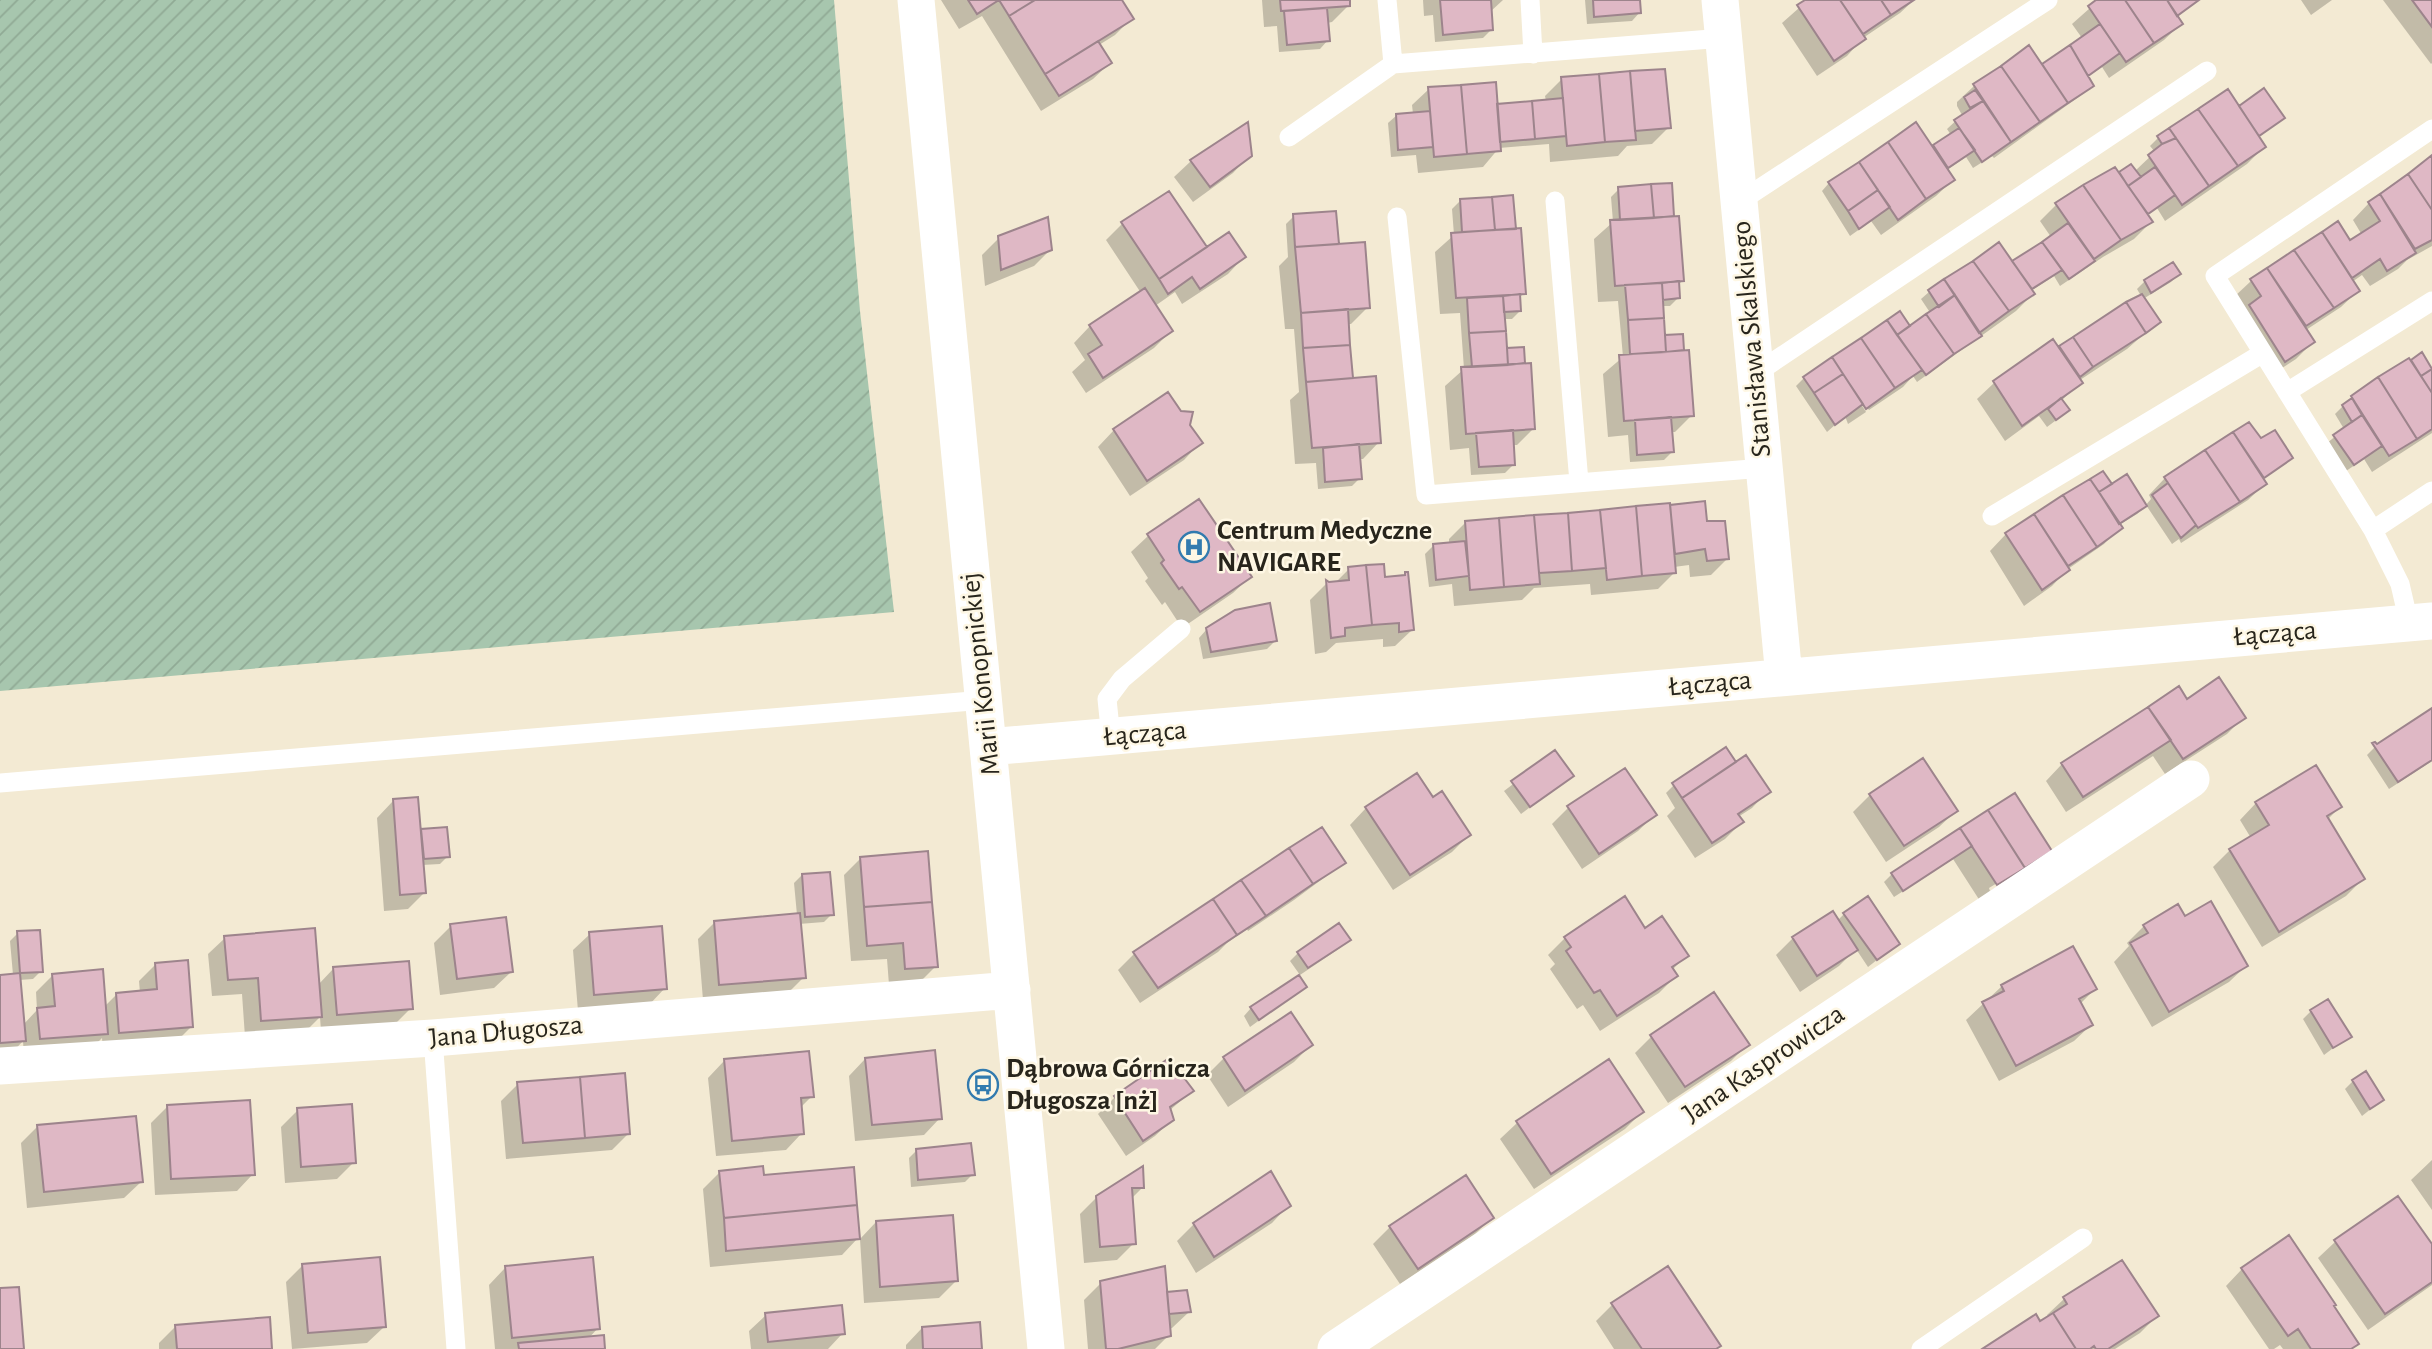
<svg xmlns="http://www.w3.org/2000/svg" width="2432" height="1349" font-family="'Alegreya Sans',sans-serif">
<style>
.garden{fill:url(#garden-furrows)}
.shadow{fill:#0003;fill-rule:evenodd}
.building{fill:#dfb8c5;stroke:#9d848c;stroke-width:2}
.lines{fill:none;stroke-linecap:round;stroke-linejoin:round}
.service{stroke:#fff;stroke-width:19}
.minor{stroke:#fff;stroke-width:37}
.labels{text-anchor:middle;dominant-baseline:central;stroke-width:5;stroke-linejoin:round;paint-order:stroke}
.street-label{font-size:28px;fill:#28251c;stroke:#fef7e4}
.poi-label{font-size:28px;font-weight:bold;fill:#28251c;stroke:#fef7e4;text-anchor:start}
</style>
<defs>
<pattern id="garden-furrows" width="10" height="10" patternUnits="userSpaceOnUse" patternTransform="scale(1.75)"><rect width="10" height="10" fill="#a7c6ae"/><path d="M-1 1l2-2M0 10L10 0M9 11l2-2" fill="none" stroke="#90aa95"/></pattern>
</defs>
<rect width="100%" height="100%" fill="#f3ead3"/>
<path class="garden" d="M0 0H834L860 311 894 612 0 691Z"/>
<path class="shadow" d="M941 0H1120L1132 18 1115 35 1099 45 1110 63 1093 79 1041 111 982 16 959 29Z
M1262 0H1348V6L1332 22 1327 23 1328 40 1320 49 1279 52 1277 26 1264 27Z
M1423 0H1503L1490 12 1491 30 1483 38 1435 42 1433 15 1424 16Z
M1585 0H1639L1640 12 1632 21 1587 24Z
M1808 0H1914L1900 13 1863 38 1847 56 1817 76 1782 23Z
M2099 0H2198L2176 17 2181 24 2164 40 2109 78 2102 67 2087 77 2092 85 2084 93 1994 158 1992 156 1973 168 1966 157 1947 170 1953 180 1936 196 1881 235 1871 221 1850 236 1822 191 1829 183 1932 148 1951 135 1947 129 1962 115 1957 106V102L1974 86 2028 48 2041 67 2082 38 2072 24Z
M2301 0H2332L2311 15Z
M2383 0H2432V63L2431 64Z
M1562 79 1669 127 1652 144 1627 146 1618 156 1550 162 1549 144 1499 148 1483 167 1418 173 1416 155 1391 157 1388 123 1397 115 1413 114 1412 105 1429 89 1496 106 1546 101 1545 96Z
M2239 109 2283 118 2258 138 2264 147 2247 164 2165 221 2157 208 2146 215 2151 222 2134 239 2103 257 2060 286 2054 276 2031 291 2033 294 2016 311 1917 382 1913 376 1903 387 1869 410 1863 402 1861 404 1866 412 1848 424 1845 416 1827 432 1796 386 1804 378 1900 314 1909 328 1931 314 1921 299 1929 292 1999 244 2012 264 2051 237 2040 221 2056 205 2118 175 2131 166 2135 171 2155 152 2150 146 2158 138Z
M1250 155 1233 173 1193 202 1174 177 1191 161Z
M2432 158V246L2407 260 2398 269 2370 286 2362 275 2352 282 2358 291 2341 307 2306 330 2313 342 2296 359 2268 377 2234 297 2251 281 2337 224 2350 243 2362 235 2353 220 2369 203Z
M1670 185 1672 218 1682 281 1677 286 1678 298 1670 306H1661L1663 337 1682 350 1679 353 1692 415 1675 432H1671L1672 452 1664 460 1630 462 1628 435 1608 437 1603 374 1623 357 1618 301 1598 302 1594 239 1613 222 1611 197 1619 189Z
M1511 197 1524 293 1519 298 1520 311 1512 319H1503L1505 349H1522L1534 428 1517 445H1512L1513 465 1505 473 1471 475 1469 448 1450 450 1445 386 1464 369 1460 313 1440 314 1435 252 1454 235 1452 209 1460 201Z
M1294 216 1337 246 1368 307 1351 324H1347L1351 380 1379 442 1363 459H1358L1360 478 1352 486 1318 489 1316 463 1295 464 1290 400 1299 392 1294 329H1285L1279 266 1288 257 1286 224Z
M1122 224 1207 250 1244 257 1228 274 1182 304 1175 292 1155 306 1171 331 1154 348 1086 393 1072 372 1085 360 1074 343 1090 326 1141 293 1106 240Z
M999 238 1051 249 1034 266 985 286 982 255Z
M2179 274 2171 282 2143 299 2158 322 2127 349 2080 380 2081 382 2061 401 2067 410 2059 418 2047 427 2039 416 2005 441 1977 399 1994 383 2053 341 2058 349 2141 296 2137 289 2145 281Z
M2422 355 2432 370V433L2372 472 2364 459 2346 471 2326 444 2344 429 2335 414 2352 397Z
M2248 424 2260 440 2291 458 2262 480 2265 484 2248 500 2181 543 2179 539 2172 544 2146 505 2137 514 2119 525 2120 527 2104 544 2068 569 2052 586 2024 606 1990 551 2006 534 2103 473 2111 486 2145 506 2151 499 2149 495 2165 478Z
M1189 425 1200 443 1184 460 1130 496 1098 447 1114 430Z
M1199 501 1250 577 1233 593 1182 628 1165 602 1162 605 1145 581 1148 578 1131 552 1148 536Z
M1703 503 1705 523 1728 558 1711 575 1690 577 1689 565 1674 567 1675 572 1658 589 1591 595 1590 584 1534 588 1522 600 1454 606 1452 584 1429 587 1425 554 1433 546 1449 544V539L1466 522Z
M1349 569 1384 579 1412 630 1395 646 1383 647V639L1336 643 1326 652 1315 654 1310 600 1327 583H1335Z
M1207 629 1275 641 1267 649 1203 659 1199 638Z
M2186 701 2243 718 2227 734 2165 774 2153 756 2066 812 2046 781 2062 764Z
M2432 708V761L2389 789 2367 755 2375 747Z
M1555 752 1571 776 1521 814 1504 791Z
M1736 765 1768 791 1752 808 1738 817 1742 822 1725 839 1695 858 1667 816 1675 808 1666 793 1674 785Z
M1870 795 1956 811 1939 827 1886 862 1853 812Z
M2014 795 2049 851 2033 868 1980 901 1953 859 1894 897 1884 882 1892 874ZM2033 861V865L1990 891 1989 888Z
M1432 800 1469 835 1452 852 1393 890 1350 825 1366 808Z
M393 801 420 833 422 830 448 856 440 864 422 865 425 892 408 909 384 911 377 818Z
M2256 803 2340 807 2327 820 2363 879 2346 896 2262 947 2213 867 2230 850 2251 838 2240 820Z
M1569 807 1655 815 1638 831 1582 869 1552 824Z
M861 858 936 966 919 983 889 985 887 959 851 961 844 875Z
M1344 863 1294 900 1248 931 1247 929 1227 943 1218 952 1140 1003 1118 970 1135 953Z
M802 875 832 914 824 922 799 924 804 977 787 994 703 1000 698 939 714 923 797 915 794 883Z
M2177 907 2184 918 2246 966 2229 982 2152 1027 2114 962 2129 946 2127 943 2144 926Z
M1844 914 1897 944 1868 967 1856 949 1839 966 1800 992 1776 955 1793 938 1837 921Z
M451 926 511 972 494 988 440 995 434 943Z
M1645 930 1686 956 1672 970 1676 976 1659 993 1600 1031 1583 1005 1577 1009 1550 969 1555 964 1548 955 1565 938Z
M18 933 41 971 33 979 19 980 23 1025 37 1010 36 992 53 975 104 1007 117 994 140 993 139 981 156 964 192 1026 175 1043 103 1049 102 1038 90 1050 24 1055 23 1041 8 1057H0V976L13 975 10 941Z
M590 934 665 988 649 1005 578 1011 573 950Z
M225 938 318 985 334 968 411 1008 394 1025 321 1031 320 1017 304 1033 245 1037 242 994 212 996 208 954Z
M1348 940 1340 948 1300 975 1290 961 1298 953Z
M2002 986 2095 989 2080 1004 2091 1025 2074 1041 1999 1081 1966 1020Z
M1305 987 1250 1027 1244 1016 1251 1008Z
M2328 1001 2349 1036 2324 1055 2303 1019 2311 1011Z
M1290 1014 1311 1045 1294 1062 1228 1107 1207 1075 1224 1058Z
M1651 1037 1747 1045 1731 1061 1668 1103 1635 1053Z
M865 1059 940 1118 924 1135 855 1141 849 1076Z
M724 1061 812 1096 800 1108 802 1133 786 1150 716 1156 708 1078Z
M1169 1061 1192 1091 1169 1111 1172 1120 1155 1136 1126 1156 1098 1114 1115 1097Z
M1608 1062 1642 1112 1625 1129 1534 1189 1500 1139 1517 1123Z
M2353 1081 2382 1100 2362 1116 2345 1089Z
M518 1084 629 1133 612 1150 506 1159 501 1101Z
M167 1107 253 1174 237 1191 155 1195 151 1123Z
M298 1110 354 1162 337 1179 285 1183 281 1127Z
M38 1126 141 1182 124 1198 27 1208 21 1143Z
M917 1150 973 1174 965 1182 911 1187 909 1158Z
M2432 1160V1210L2411 1180Z
M1141 1170 1143 1187 1131 1199 1134 1243 1117 1260 1084 1263 1080 1214 1097 1197Z
M720 1172 763 1177 858 1238 842 1255 710 1267 703 1189Z
M1465 1178 1492 1218 1475 1234 1400 1284 1373 1244 1390 1227Z
M2398 1198 2432 1247V1285L2368 1330 2318 1258 2335 1242Z
M1288 1206 1272 1223 1196 1273 1177 1241 1194 1224Z
M876 1222 956 1281 939 1298 864 1303 860 1239Z
M2121 1262 2157 1316 2140 1333 2115 1349H1986L2049 1318 2047 1315 2064 1299Z
M303 1265 384 1327 367 1343 292 1349 286 1282Z
M505 1268 598 1328 588 1339 604 1349H495L489 1285Z
M2242 1269 2332 1307 2357 1343 2351 1349H2283L2280 1345 2274 1349H2269L2226 1286Z
M1101 1283 1189 1312 1172 1328 1168 1329 1169 1335 1155 1349H1088L1084 1300Z
M1612 1305 1715 1349H1614L1596 1321Z
M766 1315 843 1333 828 1349H751L749 1331Z
M176 1326 271 1349H159V1343Z
M922 1328 980 1349H906V1345Z"/>
<path class="building" d="M968 0H1035L1009 16 999 0 977 14Z
M1035 0H1122L1134 19 1045 74 1009 16Z
M1280 0H1350V6L1281 11Z
M1440 0H1491L1493 30 1443 35Z
M1593 0H1640L1641 13 1594 17Z
M1805 0H1840L1866 39 1834 61 1797 5Z
M1840 0H1881L1891 15 1863 34Z
M1881 0H1914L1891 15Z
M2096 0H2125L2154 43 2126 62 2088 6Z
M2125 0H2167L2183 24 2154 43Z
M2167 0H2199L2177 16Z
M2412 0H2432V27Z
M1327 8 1330 41 1287 45 1284 11Z
M2100 24 2120 53 2088 76 2070 45Z
M1098 41 1112 63 1059 96 1045 74Z
M2029 45 2068 103 2040 122 2001 66Z
M2070 45 2094 86 2068 103 2042 64Z
M2001 66 2040 122 2011 142 1973 84Z
M1665 69 1671 128 1635 131 1630 71Z
M1630 71 1636 140 1605 142 1599 74Z
M1599 74 1605 142 1567 146 1561 77Z
M1496 82 1501 151 1467 154 1461 85Z
M1461 85 1467 154 1434 157 1428 87Z
M2264 88 2285 118 2259 136 2239 106Z
M2228 89 2266 147 2238 166 2198 109Z
M1975 90 1983 101 1970 108 1964 97Z
M1563 98 1566 136 1535 139 1532 101Z
M1532 101 1535 139 1500 142 1497 104Z
M1983 101 2011 142 1982 162 1954 120Z
M2198 109 2238 166 2209 186 2169 128Z
M1430 111 1433 147 1398 150 1396 114Z
M1248 122 1252 156 1210 187 1190 160Z
M1916 122 1955 180 1926 199 1888 142Z
M1959 128 1975 150 1948 168 1933 145Z
M2169 128 2176 138 2162 144 2157 136Z
M2176 138 2209 186 2182 205 2148 155 2162 144Z
M1888 142 1926 199 1898 220 1859 162Z
M2432 155V210L2408 174Z
M1859 162 1878 190 1848 211 1828 182Z
M2131 164 2141 177 2128 186 2119 172Z
M2115 167 2153 222 2121 240 2083 185Z
M2155 167 2175 195 2148 214 2128 186Z
M2408 174 2432 210V240L2415 249 2380 194Z
M1672 183 1674 216 1654 218 1651 184Z
M1651 184 1654 218 1620 220 1618 187Z
M2083 185 2121 240 2094 259 2055 203Z
M1878 190 1890 207 1859 229 1848 211Z
M1169 191 1207 247 1159 279 1121 222Z
M2380 194 2416 253 2387 271 2380 259 2352 278 2322 232 2338 221 2350 240 2380 221 2368 202Z
M1513 195 1516 229 1495 230 1492 197Z
M1492 197 1495 230 1462 232 1460 199Z
M1336 211 1339 244 1295 247 1293 214Z
M1679 216 1684 281 1615 286 1610 220Z
M1048 217 1052 250 1001 270 998 236Z
M2068 223 2095 261 2069 279 2042 242Z
M1521 228 1526 294 1456 298 1451 233Z
M1229 232 1246 257 1200 289 1192 277 1168 294 1159 279Z
M2322 232 2360 291 2334 308 2294 250Z
M1365 242 1370 308 1301 313 1295 247Z
M1999 242 2035 294 2009 311 1973 261Z
M2042 242 2062 270 2032 289 2012 261Z
M2294 250 2334 308 2306 326 2267 268Z
M1973 261 2009 311 1979 333 1944 279Z
M2173 262 2181 274 2151 293 2144 280Z
M2267 268 2315 342 2285 362 2249 305 2261 296 2250 279Z
M1944 279 1955 295 1939 307 1928 290Z
M1679 281 1680 298 1663 300 1662 283Z
M1662 283 1664 318 1628 320 1625 285Z
M1145 288 1173 331 1103 378 1088 354 1102 345 1089 325Z
M1520 294 1521 311 1504 312 1503 296Z
M2142 294 2161 322 2146 333 2126 302Z
M1955 295 1982 336 1954 354 1926 314Z
M1503 296 1506 331 1469 333 1467 298Z
M2126 302 2146 333 2093 367 2073 337Z
M1348 309 1350 345 1303 348 1301 313Z
M1900 311 1910 326 1897 335 1887 320Z
M1926 314 1954 354 1926 375 1897 335Z
M1664 318 1666 352 1630 354 1628 320Z
M1887 320 1922 370 1895 388 1861 338Z
M1506 331 1508 365 1472 367 1469 333Z
M1683 334 1684 350 1666 352 1665 335Z
M2073 337 2093 367 2080 377 2059 346Z
M1861 338 1895 388 1866 409 1832 357Z
M2053 339 2083 383 2022 426 1993 381Z
M1350 345 1353 378 1306 382 1303 348Z
M1524 347 1525 363 1508 365 1507 348Z
M1689 350 1694 416 1624 421 1619 355Z
M2422 352 2432 369 2421 376 2411 360Z
M1832 357 1843 374 1814 393 1803 377Z
M2409 358 2432 393V429L2417 439 2378 377Z
M1531 363 1535 429 1466 434 1461 367Z
M2432 369V393L2421 376Z
M1843 374 1863 404 1835 425 1814 393Z
M1376 376 1381 443 1312 448 1306 382Z
M2378 377 2417 439 2389 456 2351 396Z
M1168 392 1181 411 1193 412 1190 425 1203 443 1147 481 1113 429Z
M2061 398 2070 410 2056 420 2048 409Z
M2352 398 2362 415 2352 422 2342 405Z
M2362 415 2382 446 2354 465 2333 435Z
M1671 417 1674 452 1637 455 1635 420Z
M2249 422 2261 438 2275 430 2293 458 2264 478 2233 432Z
M1513 430 1515 465 1479 467 1476 433Z
M2233 432 2267 484 2240 502 2205 450Z
M1359 444 1362 479 1325 482 1323 448Z
M2205 450 2240 502 2198 528 2164 477Z
M2103 471 2112 484 2099 492 2090 479Z
M2127 474 2147 506 2119 524 2099 492Z
M2090 479 2123 528 2097 547 2063 495Z
M2168 483 2196 525 2181 538 2152 495Z
M2063 495 2097 547 2068 566 2034 514Z
M1199 499 1252 577 1200 612 1182 587 1179 589 1161 563 1164 560 1147 534Z
M1705 501 1707 521H1725L1729 559 1707 561 1705 549 1675 554 1670 505Z
M1670 503 1676 573 1642 576 1636 506Z
M1636 506 1642 576 1607 580 1600 510Z
M1600 510 1606 568 1572 571 1568 513Z
M1568 513 1572 571 1539 573 1534 515Z
M2034 514 2070 570 2042 590 2005 533Z
M1534 515 1540 584 1504 587 1499 518Z
M1499 518 1504 587 1470 590 1465 521Z
M1465 541 1469 576 1436 580 1433 544Z
M1384 564 1385 577 1405 575V572H1408L1414 630 1399 632V623L1372 625 1366 565Z
M1366 565 1372 625 1345 628V636L1331 638 1326 580 1329 582 1349 580 1348 567Z
M1270 603 1277 641 1211 652 1206 628 1235 610Z
M2219 677 2246 718 2183 759 2148 707 2179 686 2187 699Z
M2148 707 2171 740 2083 797 2061 763Z
M2432 708V760L2398 782 2372 743 2375 742 2377 744Z
M1726 747 1736 762 1682 798 1672 783Z
M1555 750 1574 776 1530 807 1511 781Z
M1746 755 1771 792 1738 814 1744 822 1712 843 1682 798Z
M1923 758 1958 811 1904 846 1869 794Z
M2316 765 2342 807 2327 816 2365 879 2279 932 2229 849 2269 825 2255 802Z
M1625 768 1657 815 1599 854 1567 806Z
M1417 773 1433 797 1442 791 1471 835 1410 875 1365 807Z
M2015 793 2052 851 2025 868 1988 810Z
M418 797 426 893 400 895 393 799Z
M1988 810 2025 868 1997 885 1960 828Z
M447 827 450 857 424 859 421 829Z
M1322 827 1346 863 1313 884 1289 848Z
M1960 828 1972 846 1903 891 1891 873Z
M1289 848 1313 884 1266 916 1241 880Z
M928 851 932 902 864 907 860 857Z
M830 872 834 915 805 917 802 874Z
M1241 880 1266 916 1237 935 1213 899Z
M1625 896 1645 928 1662 916 1689 956 1672 967 1678 976 1617 1016 1600 990 1594 993 1566 951 1571 947 1564 937Z
M1868 896 1900 944 1877 960 1843 913Z
M1213 899 1237 935 1158 988 1133 952Z
M2211 901 2248 966 2169 1012 2130 943 2148 933 2143 925 2178 904 2185 916Z
M932 902 938 967 905 969 903 943 867 946 864 907Z
M1833 911 1858 950 1817 976 1792 937Z
M800 913 806 978 719 985 714 921Z
M506 917 513 972 457 979 450 924Z
M1339 923 1351 940 1308 968 1297 952Z
M662 926 667 989 594 995 589 932Z
M315 928 322 1017 261 1021 258 978 228 980 224 936Z
M40 930 43 972 20 973 17 931Z
M2073 946 2097 989 2079 999 2093 1025 2016 1066 1982 1002 2004 991 2001 985Z
M188 960 193 1027 119 1033 116 993 157 989 155 963Z
M409 961 413 1009 337 1015 333 967Z
M103 969 108 1034 40 1039 37 1008 55 1006 52 974Z
M20 973 26 1041 0 1043V975Z
M1299 975 1307 987 1259 1020 1250 1007Z
M1714 992 1750 1045 1685 1087 1650 1035Z
M2328 999 2352 1037 2333 1048 2310 1010Z
M1291 1012 1313 1045 1245 1091 1223 1057Z
M935 1050 942 1119 872 1125 865 1058Z
M809 1051 814 1097 801 1098 804 1134 732 1141 724 1059Z
M1169 1058 1194 1091 1170 1107 1174 1120 1143 1141 1114 1096Z
M1609 1059 1644 1112 1551 1174 1516 1121Z
M2366 1071 2384 1100 2370 1109 2352 1080Z
M625 1073 630 1134 585 1138 580 1077Z
M580 1077 585 1138 523 1143 517 1082Z
M250 1100 255 1175 171 1179 167 1105Z
M352 1104 356 1163 301 1167 297 1108Z
M136 1116 143 1182 44 1192 37 1125Z
M971 1143 975 1175 918 1180 916 1149Z
M763 1166 764 1175 854 1167 857 1205 724 1218 719 1171Z
M1143 1166 1144 1188H1132L1136 1244 1100 1247 1096 1196Z
M1271 1171 1291 1206 1214 1257 1193 1223Z
M1466 1175 1494 1218 1418 1269 1389 1226Z
M2398 1196 2432 1244V1282L2385 1314 2334 1240Z
M857 1205 860 1239 726 1251 724 1218Z
M953 1215 958 1281 880 1287 876 1221Z
M2289 1235 2336 1305 2334 1306 2359 1344 2351 1349H2311L2298 1329 2288 1336 2241 1268Z
M380 1257 386 1327 308 1333 302 1264Z
M593 1257 600 1329 512 1338 505 1266Z
M2122 1260 2159 1316 2108 1349H2096L2094 1346 2090 1349H2076L2053 1313 2067 1304 2063 1297Z
M1165 1266 1171 1336 1118 1349H1106L1100 1281Z
M1668 1266 1721 1346 1716 1349H1642L1611 1303Z
M19 1287 24 1349H0V1288Z
M1187 1290 1191 1312 1169 1314 1167 1292Z
M842 1305 845 1334 768 1342 765 1313Z
M2053 1313 2076 1349H1982L2036 1314 2040 1321Z
M270 1317 272 1349H177L175 1325Z
M980 1322 982 1349H923L922 1327Z
M604 1335 605 1349H519L518 1343Z"/>
<g class="lines">
<path class="service" d="M1387 0 1393 64
M1530 0 1533 54
M1289 137 1393 64 1724 38
M1555 201 1579 482
M1739 202 2048 0
M1397 217 1426 495 1764 468
M1755 374 2207 71
M2287 392 2432 301
M1992 516 2263 353
M2373 530 2432 491
M2409 623 2400 584 2373 530 2215 276 2432 129
M1111 738 1107 699 1122 679 1181 629
M0 783 984 700
M433 1038 456 1349
M1921 1349 2083 1238"/>
<path class="minor" d="M916 0 1046 1349
M1720 0 1784 677
M988 747 2432 621
M0 1066 433 1038 1012 990
M1336 1349 2191 779"/>
</g>
<defs>
<g id="hospital-ring" transform="scale(1.575)"><circle r="9.5" fill="#fef7e4" stroke="#327baf" stroke-width="1.5"/><path d="M-5-5h3v3.5h4V-5h3V5h-3V1.5h-4V5h-3Z" fill="#327baf"/></g>
<g id="bus-ring" transform="scale(1.575)"><circle r="9.5" fill="#fef7e4" stroke="#327baf" stroke-width="1.5"/><path d="M-5-6H5V4H4V6H2V4H-2V6H-4V4H-5ZM-3.5-4V0h7V-4ZM-3.5 1.2v1.5H-2V1.2ZM2 1.2v1.5H3.5V1.2Z" fill="#327baf"/></g>
</defs>
<g fill-rule="evenodd">
<use href="#hospital-ring" x="1194" y="547"/>
<use href="#bus-ring" x="983" y="1085"/>
</g>
<g class="labels">
<g class="street-label">
<text transform="translate(1752 339) rotate(-95)">Stanisława Skalskiego</text>
<text transform="translate(2275 634) rotate(-5)">Łącząca</text>
<text transform="translate(981 674) rotate(-96)">Marii Konopnickiej</text>
<text transform="translate(1710 684) rotate(-5)">Łącząca</text>
<text transform="translate(1145 734) rotate(-5)">Łącząca</text>
<text transform="translate(506 1032) rotate(-5)">Jana Długosza</text>
<text transform="translate(1764 1064) rotate(-34)">Jana Kasprowicza</text>
</g>
<g class="poi-label">
<text x="1217" y="531">Centrum Medyczne<tspan x="1217" dy="32">NAVIGARE</tspan></text>
<text x="1006" y="1069">Dąbrowa Górnicza<tspan x="1006" dy="32">Długosza [nż]</tspan></text>
</g>
</g>
</svg>
